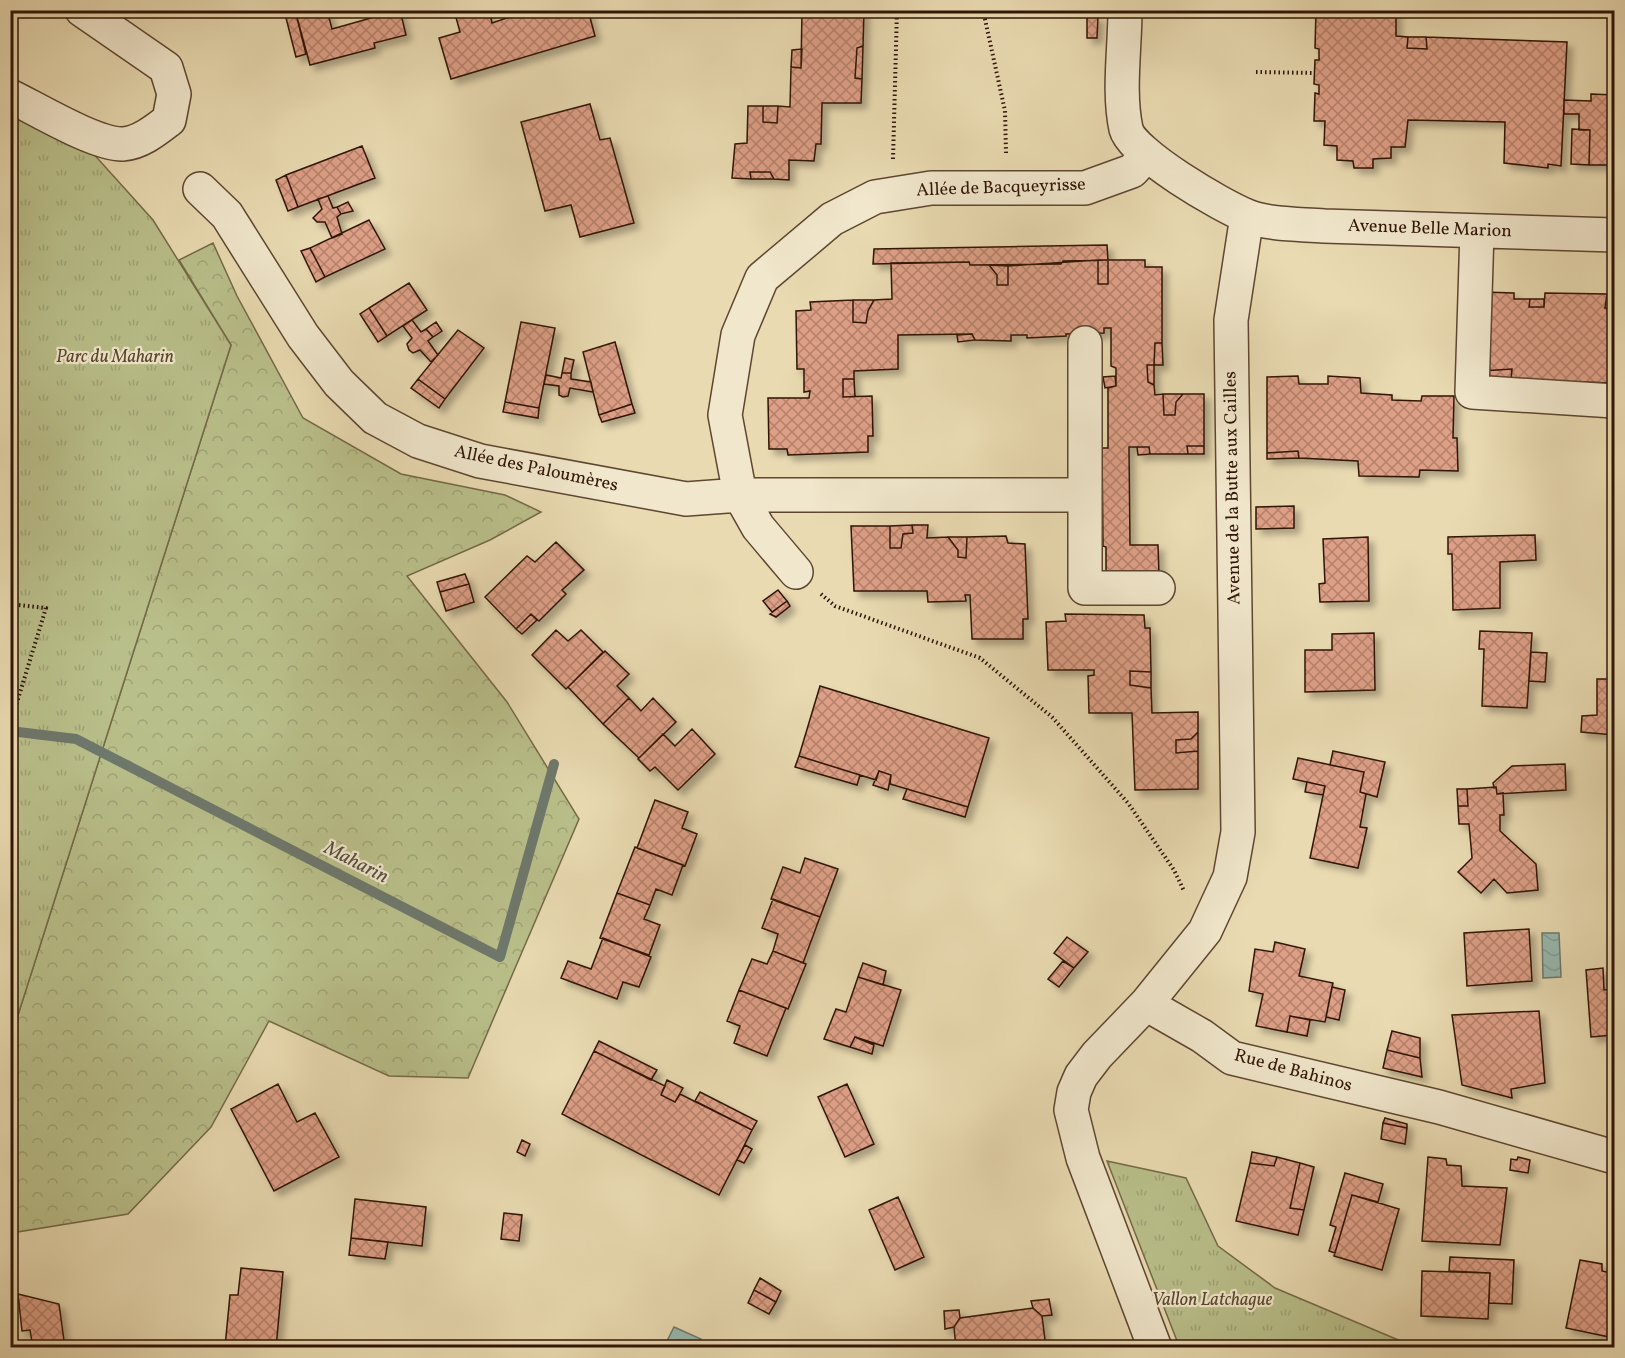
<svg xmlns="http://www.w3.org/2000/svg" width="1625" height="1358" font-family="Vollkorn,serif">
<style>
.forest{fill:url(#forest-crowns);stroke:#746a48;stroke-width:1.5}
.park{fill:url(#park-tufts);stroke:#746a48;stroke-width:1.5}
.water{fill:url(#water-waves);stroke:#6e786c;stroke-width:1.5}
.lines{fill:none;stroke-linecap:round;stroke-linejoin:round}
.stream{stroke:#6e786c;stroke-width:10}
.building{fill:url(#building-cross-hatch);stroke:#301406;stroke-width:1.5;filter:url(#shadow)}
.minor-casing{stroke:#5e4631;stroke-width:36}
.path{stroke:#301406;stroke-width:4;stroke-dasharray:1.5 3;stroke-linecap:butt}
.minor{stroke:#f1e7cc;stroke-width:33}
.labels{text-anchor:middle;dominant-baseline:central;stroke-width:4.5;stroke-linejoin:round;paint-order:stroke}
.street-label{font-size:18px;fill:#301406;stroke:#f1e7cc}
.park-label{font-size:18px;font-style:italic;fill:#59472e;stroke:#f1e7cc}
.water-label{font-size:20px;font-style:italic;fill:#544e42;stroke:#f1e7cc}
</style>
<defs>
<pattern id="forest-crowns" width="20" height="18" patternUnits="userSpaceOnUse" patternTransform="scale(1.5)"><rect width="20" height="18" fill="#b9bf8a"/><path d="M2 6a3 3 0 1 1 6 0M12 15a3 3 0 1 1 6 0" fill="none" stroke="#9fa376"/></pattern>
<pattern id="park-tufts" width="24" height="20" patternUnits="userSpaceOnUse" patternTransform="scale(1.5)"><rect width="24" height="20" fill="#b9bf8a"/><path d="M3 7l-1-3M5 7V3M7 7l1-3M15 17l-1-3M17 17v-4M19 17l1-3" fill="none" stroke="#9fa376"/></pattern>
<pattern id="water-waves" width="16" height="10" patternUnits="userSpaceOnUse" patternTransform="scale(1.5)"><rect width="16" height="10" fill="#97bab0"/><path d="M0 5q4-4 8 0t8 0" fill="none" stroke="#829f96"/></pattern>
<pattern id="building-cross-hatch" width="8" height="8" patternUnits="userSpaceOnUse" patternTransform="scale(1.5)"><rect width="8" height="8" fill="#dd9f86"/><path d="M0 0l8 8M0 8l8-8" fill="none" stroke="#b4806c"/></pattern>
<filter id="shadow"><feDropShadow dx="5.5" dy="5.5" stdDeviation="3" flood-color="#0004"/></filter>
</defs>
<rect width="100%" height="100%" fill="#e9dab1"/>
<filter id="stains"><feTurbulence type="fractalNoise" baseFrequency=".00333" numOctaves="4"/><feColorMatrix values="0 0 0 0 .2 0 0 0 0 .09 0 0 0 0 .02 0 0 0 .5 -.17"/></filter>
<radialGradient id="worn" r=".72"><stop offset=".6" stop-color="#630" stop-opacity="0"/><stop offset="1" stop-color="#630" stop-opacity=".3"/></radialGradient>
<path class="forest" d="M213 243 237 296 303 418 401 474 505 495 541 512 490 540 407 576 507 702 579 819 468 1078 389 1076 269 1021 211 1127 128 1214 11 1233V1037L231 345 179 260Z"/>
<path class="park" d="M11 114 91 151 153 220 231 345 11 1037Z
M1107 1161 1186 1178 1218 1246 1275 1288 1415 1347 1179 1346Z"/>
<path class="water" d="M1542 933H1559L1561 977 1543 978Z
M674 1327 701 1339 697 1347H664Z"/>
<g class="lines">
<path class="stream" d="M10 731 76 739 500 957 554 764"/>
</g>
<path class="building" d="M284 10H295L306 54 296 57Z
M295 10H327L332 29 371 18 368 10H400L406 35 374 43 375 48 310 65Z
M454 10H489L492 23 531 10H588L595 36 451 79 439 38 460 32Z
M802 10H864L863 46 857 48 855 78 862 79 861 103H822L821 144H816L814 161 789 160V180L774 179 770 172H750L751 179 732 178 735 144 747 143 748 106H763V122L777 123 778 106 790 107 791 67 801 68Z
M1316 10H1396V36L1408 37 1407 48 1427 49 1426 37 1567 42 1561 166 1548 164V168L1504 163 1505 122 1408 120 1405 147H1391V158L1373 159V168H1354L1353 161 1337 160V146L1324 145 1325 121H1314L1315 93 1319 94V85L1314 84 1315 60H1319V49L1315 48Z
M1087 16H1098L1097 38H1087Z
M1408 37H1426L1427 49 1407 48Z
M863 46 862 79 855 78 857 48Z
M802 49 801 68 791 67 792 50Z
M1591 94 1614 95V165H1589L1590 130H1579V114H1564V100L1591 101Z
M590 104 600 140 610 138 634 223 580 237 571 205 545 211 521 122Z
M763 106H778L777 123 763 122Z
M1572 129 1590 130 1589 165 1571 164Z
M362 146 375 178 298 207 286 175Z
M750 172H770L774 179H751Z
M286 175 298 207 288 211 276 180Z
M328 196 333 208 337 207 341 214 337 217 342 234 332 238 325 222H317L313 218 322 209 318 199Z
M348 202 353 211 341 214 337 207Z
M369 220 385 249 325 277 310 248Z
M1107 245 1108 260 1063 261 1061 264 970 265 969 262 873 264 874 249Z
M310 248 325 277 316 282 301 251Z
M1098 260H1108V284H1098Z
M1098 260V284H1108V260H1145V267H1162V343H1155L1154 365H1147L1148 382 1154 385 1155 395 1163 394 1164 415H1175L1176 402 1183 394H1204V446H1187L1188 454H1150L1149 447H1129L1130 545H1158L1159 575H1106V547L1103 546 1102 448H1108V388L1116 386V368L1111 366V328H1104V333L1066 334V336L1027 338V335H1011V341L975 340 972 334 898 335V369L854 371V379H843V397L872 396 873 436H868V452L788 455 787 449H769L768 398H809L810 391 804 392V369H797L796 311 811 310 810 302 853 300V322L866 323 868 311 874 300 892 299 891 263 969 262 970 265H989L997 275V285H1008V266Z
M989 265 1008 266V285H997V275Z
M409 283 427 310 387 336 369 308Z
M1483 292 1514 293V299H1530L1529 307H1544L1545 293 1607 294 1605 308 1614 309V383L1511 380 1512 369 1481 371Z
M1530 299H1544V307H1529Z
M853 300H874L868 311 866 323 853 322Z
M369 308 387 336 378 342 360 314Z
M412 320 421 332 426 329 433 337 428 341 438 355 431 362 420 350 413 353 409 350 407 344 412 338 403 326Z
M436 322 442 331 433 337 426 329Z
M521 322 555 328 539 408 505 402Z
M458 330 484 348 445 399 418 379Z
M972 334 975 340 958 342 957 335Z
M615 342 632 404 599 415 583 352Z
M1155 343H1162L1163 365H1154Z
M565 358 574 360 571 373H562Z
M1147 365H1154V385L1148 382Z
M1512 369 1511 380 1481 379V371Z
M562 373H571V379L591 382 593 392 570 388 568 396 563 397 559 395V386L544 384 546 375 561 378Z
M1115 376 1116 386 1105 388 1103 377Z
M1298 376 1299 384H1328V376L1360 378 1361 393 1392 395V400L1421 401 1422 396H1454L1453 438H1457L1458 471 1420 470 1419 477 1359 476 1358 461 1299 458 1298 451 1267 453V377Z
M418 379 445 399 439 408 411 388Z
M843 379H854L855 397H843Z
M1163 394H1183L1176 402 1175 415H1164Z
M505 402 539 408 538 418 503 412Z
M632 404 635 413 602 422 599 415Z
M1187 446H1204V454H1188Z
M1137 447H1149L1150 454 1138 455Z
M1298 451 1299 458 1267 459V453Z
M1294 506V528L1256 529V507Z
M912 525H928L927 538 948 537 958 550V557L966 558 967 537 1006 536 1008 543 1025 544 1028 619H1023V639H972L970 595H965L966 601 928 602 927 591H854L851 526H890V548H901L903 534 913 533Z
M912 525 913 533 903 534 901 548H890V526Z
M1535 535 1536 560 1500 562V608L1453 610 1452 554H1448V537Z
M948 537H967L966 558 958 557V550Z
M1368 537 1369 601 1320 602 1319 584 1325 583 1323 539Z
M556 542 584 570 562 590 566 594 539 621 531 614 516 629 485 597 527 556 535 562Z
M465 574 469 584 440 592 437 582Z
M469 584 474 602 446 611 440 592Z
M778 590 787 601 772 612 763 601Z
M787 601 790 606 776 617 770 614Z
M531 614 537 620 522 634 516 629Z
M1065 614 1144 615 1145 628H1150L1151 672 1130 671V685L1151 688 1152 713 1198 712V732L1191 739 1176 740V753L1198 751V789L1135 790 1132 713H1089L1088 676 1094 675V670H1048L1046 622 1066 621Z
M556 630 568 641 581 630 603 652 566 689 532 655Z
M1480 631 1532 633 1527 708 1482 706 1484 649H1479Z
M1374 633 1375 690 1305 692V650H1332V634Z
M605 651 629 674 617 686 629 698 603 724 568 687Z
M1531 652 1547 653 1545 682 1529 681Z
M1614 668V735L1581 732 1582 716 1597 715V679H1614Z
M1130 671 1151 672V688L1130 685Z
M820 686 989 738 968 807 890 784 891 775 879 771 876 780 799 756Z
M629 698 641 711 653 698 676 722 639 758 603 724Z
M692 729 715 754 678 790 655 767 650 771 638 759 663 734 675 746Z
M1198 732V751L1176 753V740L1191 739Z
M1333 751 1385 762 1377 797 1360 792 1364 772 1330 765Z
M799 756 860 775 857 785 795 767Z
M1298 758 1364 772 1360 792 1366 794 1360 827 1367 828 1358 868 1310 858 1325 786 1293 779Z
M1565 764 1566 790 1497 794 1496 787 1494 788 1493 783 1512 766Z
M879 771 891 775 888 790 873 785Z
M1307 782 1325 786 1323 795 1305 792Z
M1496 787 1497 794 1503 793 1504 815H1500V831L1536 864 1538 890 1507 893 1494 879 1481 893 1458 872 1472 858 1469 824H1459L1458 806H1468L1467 789Z
M907 789 968 807 965 817 903 799Z
M1457 789H1467L1468 806H1458Z
M655 800 688 812 682 828 697 834 685 866 637 848Z
M635 847 683 865 672 895 656 889 650 905 617 893Z
M805 858 838 869 820 917 771 899 783 867 800 873Z
M617 893 650 905 644 919 660 925 649 955 600 938Z
M773 899 820 917 803 963 773 951 778 934 762 928Z
M1529 929 1532 981 1467 986 1464 933Z
M1067 937 1088 952 1074 968 1054 953Z
M603 938 651 957 639 987 623 982 617 999 561 978 568 961 591 969Z
M1275 942 1305 949 1299 976 1333 983 1325 1022 1290 1016 1287 1032 1256 1026 1263 994 1249 991 1255 949 1273 952Z
M773 951 806 964 788 1009 739 990 752 959 767 964Z
M1063 961 1074 968 1059 987 1048 979Z
M863 963 886 971 883 985 858 977Z
M1603 968 1604 990 1614 989V1035L1591 1037 1586 970Z
M858 977 901 990 883 1046 855 1037 850 1047 824 1039 836 1009 846 1012Z
M1332 987 1345 990 1339 1020 1326 1017Z
M739 990 786 1008 767 1056 734 1043 740 1026 727 1021Z
M1539 1011 1545 1083 1511 1089 1512 1098 1462 1085 1452 1015Z
M1290 1016 1310 1020 1307 1036 1287 1032Z
M1392 1031 1420 1038V1058L1387 1050Z
M855 1037 874 1045 872 1054 850 1047Z
M599 1041 657 1070 651 1080 594 1051Z
M1387 1050 1420 1058 1422 1077 1383 1068Z
M594 1051 665 1086 661 1095 675 1102 680 1094 752 1130 719 1195 562 1114Z
M667 1080 683 1088 675 1102 661 1095Z
M278 1084 297 1122 315 1113 339 1157 274 1191 231 1109Z
M847 1084 874 1144 845 1157 818 1097Z
M700 1092 757 1121 752 1130 695 1101Z
M1385 1118 1407 1124V1128L1383 1123Z
M1383 1123 1407 1128 1405 1144 1381 1139Z
M522 1140 530 1144 525 1156 517 1152Z
M745 1145 752 1149 744 1163 737 1160Z
M1252 1152 1277 1157 1274 1166 1250 1163Z
M1277 1157 1300 1163 1290 1208 1304 1210 1298 1235 1236 1221 1250 1163 1274 1166Z
M1428 1157 1446 1159 1447 1165 1461 1166 1462 1186 1507 1188 1500 1245 1422 1241Z
M1518 1157 1530 1160 1528 1173 1510 1170 1511 1159 1517 1160Z
M1300 1163 1314 1167 1304 1210 1290 1208Z
M1345 1173 1383 1184 1378 1202 1352 1195 1335 1253 1329 1251 1336 1227 1330 1225Z
M1352 1195 1399 1209 1382 1270 1334 1256Z
M898 1197 924 1257 895 1270 869 1210Z
M355 1199 426 1207 422 1246 351 1238Z
M504 1213 522 1215 519 1241 501 1239Z
M351 1238 388 1242 385 1259 349 1255Z
M1450 1257 1514 1260 1512 1304 1489 1303 1490 1273 1449 1271Z
M1580 1260 1602 1264V1271L1614 1274V1338L1566 1328Z
M241 1268 283 1272 276 1348 225 1347 230 1295H238Z
M1422 1271 1490 1273 1488 1319 1421 1316Z
M760 1278 781 1291 776 1302 754 1290Z
M754 1290 776 1302 769 1314 748 1303Z
M18 1294 59 1304 65 1348H33L30 1330 22 1331Z
M1049 1299 1052 1315 1042 1316 1033 1308 1031 1301Z
M1033 1308 1042 1316 1046 1348H956L954 1327 960 1318Z
M959 1310 960 1318 954 1327 945 1329 944 1311Z"/>
<g class="lines">
<g class="minor-casing">
<path id="minor" d="M1125 10C1125 48 1118 92 1126 129 1132 154 1222 206 1247 216 1270 225 1299 224 1324 226L1614 235
M10 96C37 109 96 145 123 144 140 143 156 130 169 120L174 94 166 68 82 10
M200 189 227 215 303 336 339 383 375 418 418 441 480 461 686 499 740 495H1085
M1477 231 1472 392 1614 401
M1085 343V588H1158
M796 572 758 527 740 495 725 415 738 335 762 278 832 219 875 197 931 188H1085L1132 171 1146 156
M1146 1004 1205 931 1230 877 1238 832 1231 320 1247 216
M1155 1348 1083 1158 1071 1110 1074 1092 1081 1076 1097 1055 1146 1004 1202 1036 1232 1058 1439 1107 1614 1157"/>
</g>
<path class="path" d="M983 10 1005 111 1006 153
M1256 72 1315 73
M893 159 897 10
M821 594 835 606 980 658 1052 717 1128 803 1174 870 1184 891
M10 604 46 608 10 725"/>
<use href="#minor" class="minor"/>
</g>
<g class="labels">
<g class="street-label">
<text transform="translate(1001 188) rotate(-2)">Allée de Bacqueyrisse</text>
<text transform="translate(1430 229) rotate(2)">Avenue Belle Marion</text>
<text transform="translate(536 469) rotate(12)">Allée des Paloumères</text>
<text transform="translate(1233 488) rotate(-91)">Avenue de la Butte aux Cailles</text>
<text transform="translate(1293 1071) rotate(15)">Rue de Bahinos</text>
</g>
<g class="park-label">
<text x="115" y="357">Parc du Maharin</text>
<text x="1212" y="1300">Vallon Latchague</text>
</g>
<g class="water-label">
<text transform="translate(356 863) rotate(27)">Maharin</text>
</g>
</g>
<rect width="1625" height="1358" fill="none" stroke="#e9dab1" stroke-width="36"/>
<rect x="12" y="12" width="1601" height="1334" fill="none" stroke="#301406" stroke-width="3"/>
<rect x="18" y="18" width="1589" height="1322" fill="none" stroke="#301406" stroke-width="1.5"/>
<rect width="100%" height="100%" filter="url(#stains)"/>
<rect width="100%" height="100%" fill="url(#worn)"/>
</svg>
